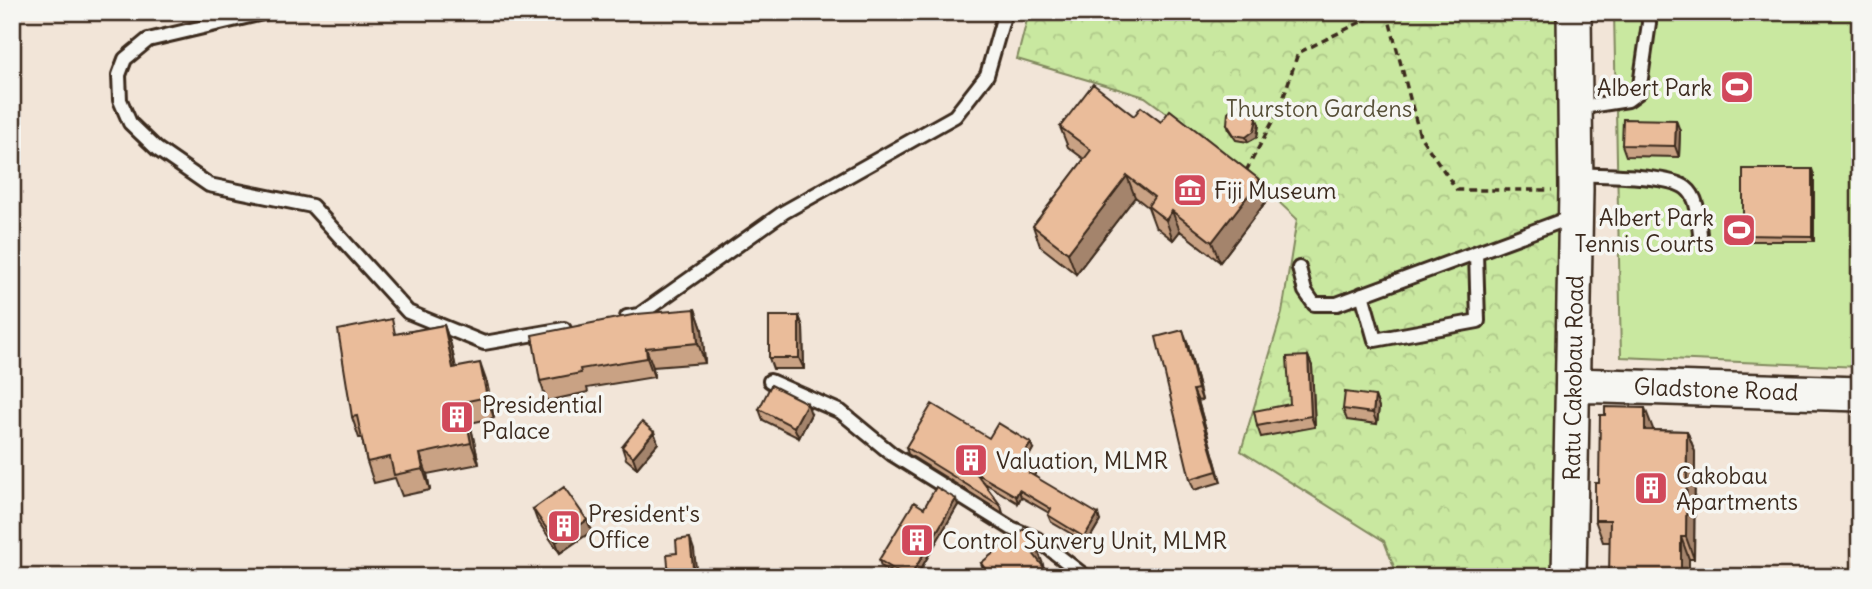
<svg xmlns="http://www.w3.org/2000/svg" width="1872" height="589" font-family="Delius,sans-serif">
<style>
.park{fill:url(#park-crowns);stroke:#82895f;stroke-width:2}
.pitch{fill:#c9e8a0;stroke:#82895f;stroke-width:2}
.lines{fill:none;stroke-linecap:round;stroke-linejoin:round}
.lane-casing{stroke:#3b2a1e;stroke-width:18}
.secondary-casing{stroke:#3b2a1e;stroke-width:38}
.path{stroke:#3b2a1e;stroke-width:3.5;stroke-dasharray:7 5;stroke-linecap:butt}
.lane{stroke:#f6f6f2;stroke-width:12}
.secondary{stroke:#f6f6f2;stroke-width:33}
.wall{fill:#c9a284;stroke:#3b2a1e;stroke-width:2}
.shaded-wall{fill:#a4846c;stroke:#3b2a1e;stroke-width:2}
.building{fill:#eabc9a;stroke:#3b2a1e;stroke-width:2}
.labels{text-anchor:middle;dominant-baseline:central;stroke-width:7;stroke-linejoin:round;paint-order:stroke}
.poi-label{font-size:23px;fill:#3b2a1e;stroke:#f6f6f2;text-anchor:start}
.park-label{font-size:23px;fill:#575038;stroke:#f6f6f2}
.street-label{font-size:23px;fill:#3b2a1e;stroke:#f6f6f2}
</style>
<defs>
<pattern id="park-crowns" width="20" height="18" patternUnits="userSpaceOnUse" patternTransform="scale(1.75)"><rect width="20" height="18" fill="#c9e8a0"/><path d="M2 6a3 3 0 1 1 6 0M12 15a3 3 0 1 1 6 0" fill="none" stroke="#aec789"/></pattern>
</defs>
<rect width="100%" height="100%" fill="#f2e5d8"/>
<filter id="ink" filterUnits="userSpaceOnUse"><feTurbulence type="fractalNoise" baseFrequency=".0143" numOctaves="2"/><feDisplacementMap in="SourceGraphic" scale="14" xChannelSelector="R" yChannelSelector="G"/><feConvolveMatrix kernelMatrix="1 2 1 2 8 2 1 2 1" color-interpolation-filters="sRGB"/></filter>
<g filter="url(#ink)">
<path class="park" d="M1029 12H1558L1559 577H1398L1384 541 1241 451 1282 313 1297 219 1246 171 1145 97 1017 59Z"/>
<path class="pitch" d="M1614 12H1860V367L1621 357Z"/>
<g class="lines">
<g class="lane-casing">
<path id="lane" d="M267 12 148 40 125 59 119 75 120 100 130 123 157 149 209 185 312 206 408 312 484 343 564 329
M1576 108 1628 100 1639 92 1649 23 1648 12
M1576 174C1600 176 1668 174 1686 188 1699 198 1698 218 1700 234
M1299 268 1305 291 1314 304H1337L1572 217
M1362 294 1375 340 1478 321 1476 253
M627 317 639 315 784 212 955 116 987 75 1005 12
M770 381 841 412 892 454 1011 528 1037 539 1086 577"/>
</g>
<g class="secondary-casing">
<path id="secondary" d="M1573 385 1860 394
M1569 577 1576 190 1574 12"/>
</g>
<path class="path" d="M1387 12 1420 136 1457 190H1552
M1246 171 1280 108 1298 53 1381 12"/>
<use href="#lane" class="lane"/>
<use href="#secondary" class="secondary"/>
</g>
<path class="wall" d="M1134 116 1161 122 1260 180 1267 200 1220 262 1180 231 1173 240 1155 226 1148 207 1135 197 1076 274 1040 246 1033 226 1084 159 1068 147 1060 127Z
M1227 124H1259L1257 137 1248 142 1236 140 1229 130Z
M1680 131 1679 157 1626 156 1622 145Z
M1814 175V241H1745L1743 235Z
M695 309 702 329 705 363 653 367 654 377 587 388 588 392 547 401 540 381Z
M799 316 803 327 804 369H773L769 358Z
M444 325 451 345 456 368 487 383 494 418 470 423 479 464 427 474 430 490 402 496 395 478 374 483 367 462 362 438H359L352 417 398 334Z
M1187 341 1202 400 1198 401 1221 482 1194 490 1190 479Z
M1308 356 1312 366 1315 427 1261 437 1257 426 1290 404Z
M1375 396 1379 407 1377 424 1347 420 1343 409Z
M759 409 811 414 799 438 763 420Z
M1653 430 1687 431 1695 452 1694 559H1689L1609 542H1603L1595 520 1599 483Z
M654 432 658 443 637 468 626 459 622 447Z
M989 438 1033 449 1026 461 1034 466 1036 472 1034 476 1100 521 1087 543 1051 522 1048 515 1049 513 1021 497 1018 503 983 482 1001 506 1003 513 908 454 906 447Z
M958 505 916 577H899L881 566 879 560 924 508Z
M533 509 587 520 592 531 560 553 537 520Z
M981 563 1043 564H1042L1051 577H986Z"/>
<path class="shaded-wall" d="M1257 119 1259 124 1257 137 1248 142 1246 137Z
M1676 120 1680 131 1679 157 1675 146Z
M1812 169 1814 175V241L1812 236Z
M1127 176 1135 197 1076 274 1068 253Z
M1260 180 1267 200 1220 262 1212 242Z
M1172 211 1180 231 1173 240 1166 220Z
M695 309 702 329 705 363 698 343Z
M799 316 803 327 804 369 799 358Z
M444 325 451 345 460 389 453 368Z
M1183 330 1187 341 1202 400 1198 389Z
M646 348 653 367 654 377 647 358Z
M1308 356 1312 366 1315 427 1311 416Z
M480 363 487 383 494 418 487 397Z
M1193 390 1198 401 1221 482 1217 471Z
M1375 396 1379 407 1377 424 1373 413Z
M463 402 470 423 479 464 471 443Z
M807 403 811 414 799 438 794 427Z
M1645 408 1653 429V452L1645 430Z
M1687 431 1695 452 1694 559 1686 537Z
M654 432 658 443 637 468 633 457Z
M1031 443 1033 449 1024 465 1021 458Z
M420 454 427 474 430 490 423 469Z
M1034 466 1036 472 1032 480 1029 473Z
M1019 490 1021 497 1018 503 1016 496Z
M956 499 958 505 916 577H910Z
M1098 514 1100 521 1087 543 1084 537Z
M587 520 592 531 560 553 556 542Z
M1681 537 1689 559V577H1681Z
M690 538 694 550 697 577H694Z
M1035 543 1043 564 1037 568 1029 548Z"/>
<path class="building" d="M1093 84 1134 116 1141 107 1161 122 1170 110 1260 180 1212 242 1172 211 1166 220 1148 206 1154 197 1127 176 1068 253 1033 226 1091 150 1060 127Z
M1237 104 1249 105 1257 119 1254 131 1246 137 1234 135 1227 124 1228 112Z
M1623 119 1676 120 1675 146 1622 145Z
M1743 169H1812V236L1743 235Z
M695 309 698 343 646 348 647 358 580 369 581 373 540 381 532 335 637 314Z
M769 316H799V358H769Z
M392 319 395 334 444 325 453 368 480 363 487 397 463 402 471 443 420 454 423 469 394 475 390 457 367 462 357 416 352 417 338 330Z
M1183 330 1198 389 1193 390 1217 471 1190 479 1156 337Z
M1308 356 1311 416 1257 426 1254 411 1290 404 1287 357Z
M771 385 807 403 794 427 759 409Z
M1345 392 1375 396 1373 413 1343 409Z
M932 404 989 438 998 423 1031 443 1021 458 1034 466 1029 473 1098 514 1084 537 1048 515 1051 509 1019 490 1016 496 976 473 1001 506 906 447Z
M1605 407 1645 408V430L1687 431 1686 537H1681V577H1609L1610 520H1595V483H1599L1600 415H1605Z
M642 422 654 432 633 457 622 447Z
M564 487 587 520 556 542 533 509Z
M936 487 956 499 910 577H906L879 560 914 502 924 508Z
M1024 529 1035 543 1029 548 1051 577H991L981 563Z
M690 538 694 577H669L667 554 677 553 676 540Z"/>
</g>
<defs>
<g id="stadium-square" transform="scale(1.75)"><rect x="-9" y="-9" width="18" height="18" rx="4" fill="#d1495b" stroke="#f6f6f2"/><path d="M0-5a6.5 5 0 1 0 0 10a6.5 5 0 1 0 0-10ZM-3.5-1.8h7v3.6h-7Z" fill="#fff"/></g>
<g id="museum-square" transform="scale(1.75)"><rect x="-9" y="-9" width="18" height="18" rx="4" fill="#d1495b" stroke="#f6f6f2"/><path d="M0-6L6-3V-2H-6V-3ZM-5-1h2V3h-2ZM-1-1h2V3h-2ZM3-1h2V3H3ZM-6 4H6V6H-6Z" fill="#fff"/></g>
<g id="building-square" transform="scale(1.75)"><rect x="-9" y="-9" width="18" height="18" rx="4" fill="#d1495b" stroke="#f6f6f2"/><path d="M-4-6H4V6H1V3H-1V6H-4ZM-2.5-4.3h1.7v1.8h-1.7ZM.8-4.3h1.7v1.8H.8ZM-2.5-1h1.7V.8h-1.7ZM.8-1h1.7V.8H.8Z" fill="#fff"/></g>
</defs>
<g fill-rule="evenodd">
<use href="#stadium-square" x="1737" y="87"/>
<use href="#museum-square" x="1190" y="190"/>
<use href="#stadium-square" x="1739" y="230"/>
<use href="#building-square" x="457" y="417"/>
<use href="#building-square" x="971" y="460"/>
<use href="#building-square" x="1651" y="488"/>
<use href="#building-square" x="564" y="526"/>
<use href="#building-square" x="917" y="540"/>
</g>
<g class="labels">
<g class="poi-label">
<text x="1712" y="87" text-anchor="end">Albert Park</text>
<text x="1214" y="190">Fiji Museum</text>
<text x="1714" y="217" text-anchor="end">Albert Park<tspan x="1714" dy="26">Tennis Courts</tspan></text>
<text x="482" y="404">Presidential<tspan x="482" dy="26">Palace</tspan></text>
<text x="996" y="460">Valuation, MLMR</text>
<text x="1676" y="475">Cakobau<tspan x="1676" dy="26">Apartments</tspan></text>
<text x="588" y="513">President's<tspan x="588" dy="26">Office</tspan></text>
<text x="942" y="540">Control Survery Unit, MLMR</text>
</g>
<g class="park-label">
<text x="1319" y="108">Thurston Gardens</text>
</g>
<g class="street-label">
<text transform="translate(1573 378) rotate(-89)">Ratu Cakobau Road</text>
<text transform="translate(1716 389) rotate(2)">Gladstone Road</text>
</g>
</g>
<rect width="1872" height="589" fill="none" stroke="#f6f6f2" stroke-width="42"/>
<rect x="21" y="21" width="1830" height="547" fill="none" stroke="#3b2a1e" stroke-width="2.5" filter="url(#ink)"/>
</svg>
